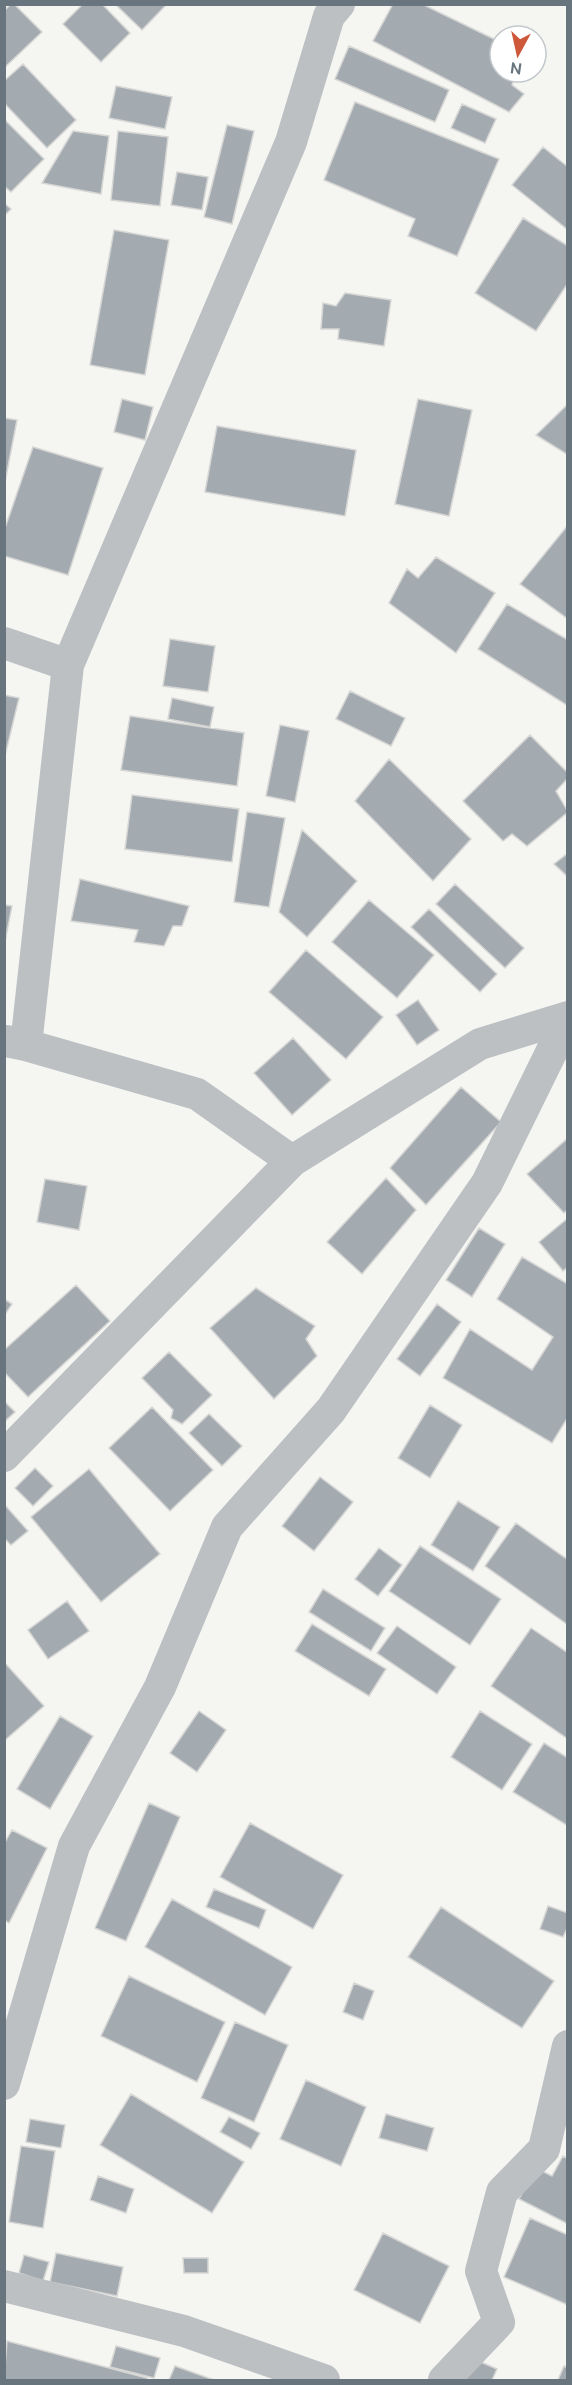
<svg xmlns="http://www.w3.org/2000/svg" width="572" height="2385" font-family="Ubuntu,sans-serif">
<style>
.building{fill:#a4abb0;stroke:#d6d6d5;stroke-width:1.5}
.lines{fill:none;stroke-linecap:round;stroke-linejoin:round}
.minor{stroke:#bcc0c3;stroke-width:32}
</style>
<rect width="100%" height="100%" fill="#f5f5f2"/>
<path class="building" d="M11 4H14L42 32 4 68V11Z
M83 4H102L130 33 101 62 63 24Z
M115 4H167L142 30Z
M393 4H422L500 42V72H516L512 85 524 94 509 112 373 41Z
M349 46 449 90 435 122 335 79Z
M23 64 76 120 47 148 4 103V81Z
M116 86 172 97 165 129 109 118Z
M355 102 499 159 457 256 408 236 415 219 324 180Z
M462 104 496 119 485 143 451 128Z
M4 119 44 159 11 192 4 186Z
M227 125 254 131 232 224 204 217Z
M73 131 109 136 101 194 42 183Z
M118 131 168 137 160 206 111 200Z
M543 147 568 167V230L512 185Z
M177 172 208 177 202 210 171 205Z
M4 203 11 209 4 216Z
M523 218 568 246V283L536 331 475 293Z
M114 230 169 240 145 375 90 365Z
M345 293 391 300 384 346 338 339 339 329H321L323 303 336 306Z
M122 399 153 407 145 440 114 432Z
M418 399 472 410 449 516 395 504Z
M568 404V455L536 435Z
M4 418 17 420 5 482H4Z
M217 426 356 450 345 516 205 492Z
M33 447 103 468 68 575 4 556V531Z
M568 525V619L520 584Z
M436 557 495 593 456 653 389 603 407 569 418 578Z
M507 604 568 640V706L478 649Z
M170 639 215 646 208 692 163 686Z
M350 691 405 718 391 746 336 719Z
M4 695 19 698 4 760Z
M172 698 214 707 210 727 168 719Z
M130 716 244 733 237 786 121 770Z
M280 725 309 731 295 802 266 796Z
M530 735 568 773V778L556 791 568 812 527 846 512 834 503 841 463 801Z
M389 759 471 839 433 881 355 801Z
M132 795 239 809 232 862 125 849Z
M247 812 285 818 269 907 234 902Z
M302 830 357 881 307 937 279 912Z
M568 853V877L554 864Z
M80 879 189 906 182 926H173L164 946 134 942 138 930 71 921Z
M455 884 524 948 505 968 436 904Z
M369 900 434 955 397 998 332 942Z
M4 905 12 906 4 947Z
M429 909 497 974 480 992 411 927Z
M306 950 383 1017 346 1059 269 992Z
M418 1000 439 1030 417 1045 396 1015Z
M293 1038 331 1080 292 1115 254 1073Z
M461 1087 501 1122 426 1205 390 1168Z
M568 1138V1209L564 1213 527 1174Z
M386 1178 416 1210 362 1274 327 1242Z
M45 1179 87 1186 79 1230 37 1222Z
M568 1218V1267L563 1271 539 1242Z
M479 1228 505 1244 472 1297 446 1280Z
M522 1257 568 1284V1417L552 1443 443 1378 470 1329 532 1370 553 1337 497 1299Z
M76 1285 110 1321 28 1397 4 1372V1350Z
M256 1288 315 1326 306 1339 317 1356 274 1399 210 1328Z
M4 1299 12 1304 4 1316Z
M437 1304 461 1322 420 1376 397 1359Z
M169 1352 212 1395 182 1424 171 1418 173 1410 142 1378Z
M4 1401 15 1412 4 1422Z
M430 1405 462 1425 430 1478 398 1458Z
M152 1407 213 1470 170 1511 109 1448Z
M209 1414 242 1446 222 1466 189 1433Z
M35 1468 53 1486 33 1506 15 1488Z
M89 1469 160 1554 101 1602 31 1517Z
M320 1477 353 1502 314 1551 282 1526Z
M458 1501 500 1527 473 1571 431 1545Z
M4 1504 28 1531 11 1545 4 1538Z
M516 1523 568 1560V1625L485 1566Z
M420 1546 501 1599 470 1645 389 1591Z
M379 1548 402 1565 378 1596 355 1579Z
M323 1589 385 1628 371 1651 309 1612Z
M67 1601 89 1631 48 1659 28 1630Z
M312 1624 386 1669 369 1696 295 1651Z
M397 1626 456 1667 437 1694 377 1653Z
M531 1628 568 1653V1739L491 1686Z
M4 1662 44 1706 4 1741Z
M199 1711 226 1730 197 1772 170 1753Z
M480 1711 532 1744 502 1790 451 1757Z
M60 1716 93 1736 50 1809 17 1789Z
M544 1743 568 1758V1826L513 1792Z
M149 1803 180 1817 126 1941 95 1928Z
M250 1823 343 1875 313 1929 220 1877Z
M12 1830 47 1848 9 1923 4 1920V1844Z
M214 1889 266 1910 259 1928 206 1907Z
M172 1899 292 1967 265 2015 145 1947Z
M548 1906 568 1913V1926L563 1937 540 1929Z
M441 1907 554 1981 522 2028 408 1957Z
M129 1976 225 2022 197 2082 101 2036Z
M354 1983 374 1991 363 2020 343 2012Z
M235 2022 288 2045 254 2122 201 2098Z
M306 2080 366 2107 341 2166 280 2139Z
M131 2094 244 2162 212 2213 100 2145Z
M386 2114 434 2128 427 2151 379 2138Z
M229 2117 260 2133 251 2149 220 2132Z
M30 2119 65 2125 61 2148 26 2142Z
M21 2146 55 2151 43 2228 9 2222Z
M563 2156 568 2159V2224L519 2199 536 2168 552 2176Z
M98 2176 134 2189 126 2213 90 2200Z
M530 2218 568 2235V2305L504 2277Z
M383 2233 449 2266 420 2323 354 2290Z
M56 2253 123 2267 117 2296 50 2282Z
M24 2255 49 2262 43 2281 19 2273Z
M183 2258H208V2273H184Z
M7 2341 147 2378V2380H4Z
M116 2346 160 2358 154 2378 110 2367Z
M474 2359 497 2369 492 2380H464Z
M175 2366 214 2380H169Z
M564 2366 568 2368V2380H558Z"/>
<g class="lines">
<path class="minor" d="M4 643 68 665
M6 1041 26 1045 197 1094 292 1161
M26 1045 68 665 291 142 329 16 339 4
M4 1456 292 1161 480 1044 568 1017
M4 2084 74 1846 160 1687 227 1527 331 1410 487 1183 568 1018
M4 2286 184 2331 324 2380
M444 2380 499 2322 481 2271 502 2192 544 2149 568 2046"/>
</g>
<rect width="572" height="2385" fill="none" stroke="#68757f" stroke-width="12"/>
<g transform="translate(518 54) rotate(188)"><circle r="28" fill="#ffffff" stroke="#c3c8cc" stroke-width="1.5"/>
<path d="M0-4.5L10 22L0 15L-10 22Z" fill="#cd583a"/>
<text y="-9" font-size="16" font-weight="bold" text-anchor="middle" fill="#68757f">N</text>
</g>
</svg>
